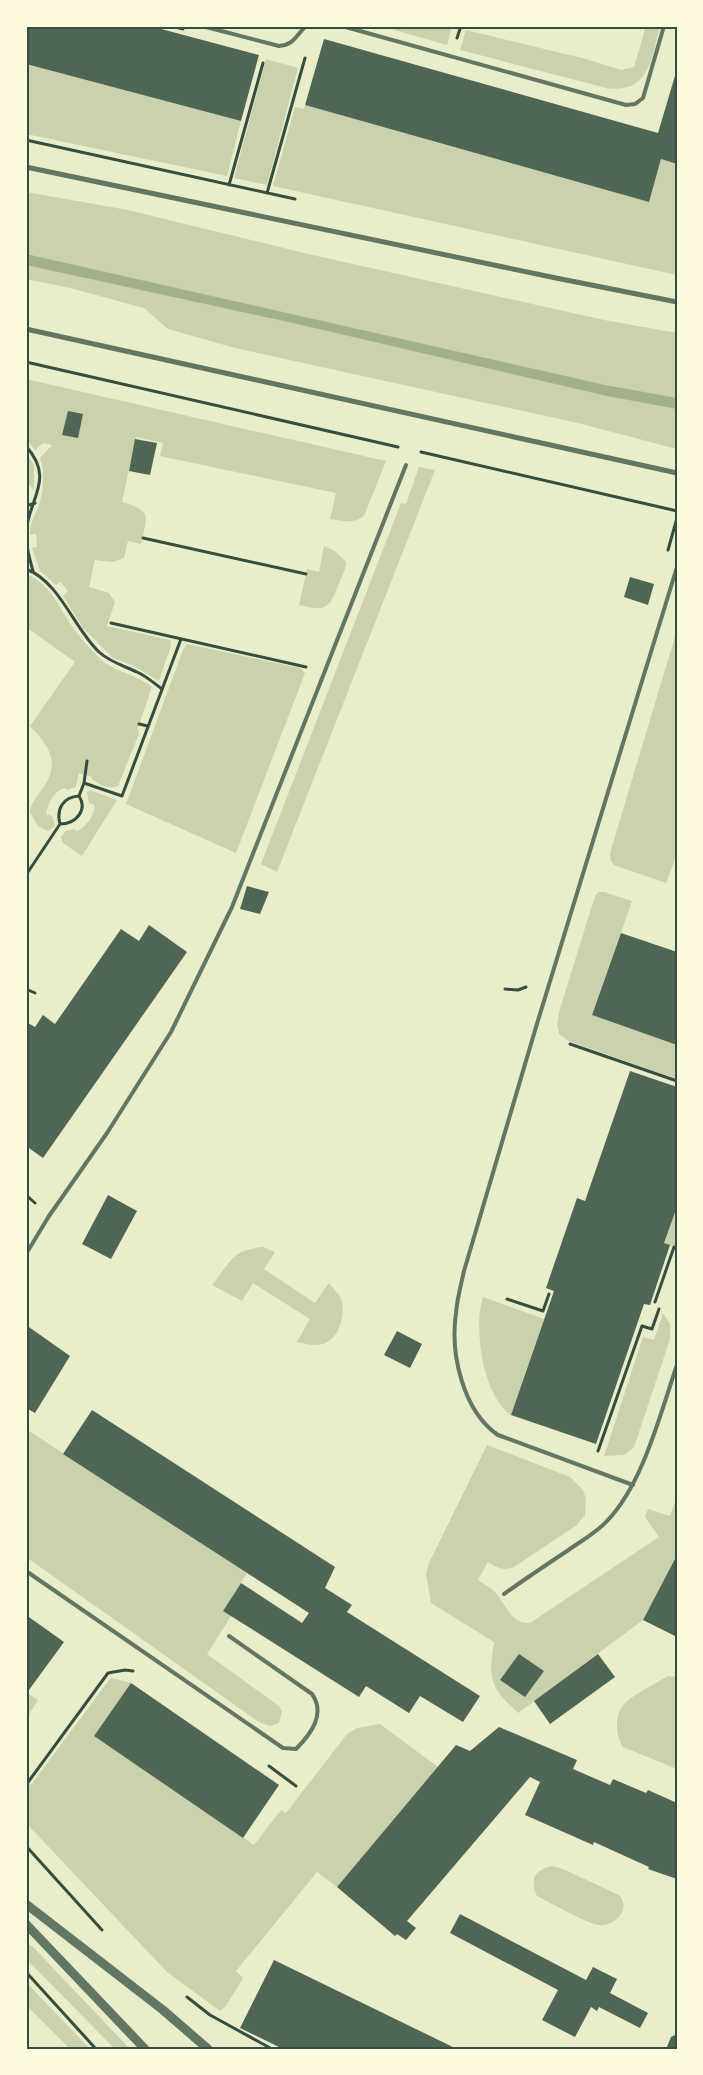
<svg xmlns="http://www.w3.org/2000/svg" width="703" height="2075" font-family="Arial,sans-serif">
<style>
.green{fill:#cad2ad}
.water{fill:#a3b18a}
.building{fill:#4f6655}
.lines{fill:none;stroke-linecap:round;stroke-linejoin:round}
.path{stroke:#344e41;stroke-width:3}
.service{stroke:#617663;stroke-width:4}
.minor{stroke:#617663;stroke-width:5}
.tertiary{stroke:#617663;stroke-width:9}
.neatline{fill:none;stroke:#344e41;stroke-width:2}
</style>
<rect width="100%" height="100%" fill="#e9edc9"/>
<path class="green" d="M381 26H452L447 45Z
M646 26H660C651 59 650 94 606 88L460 50 466 30 586 59 621 70 634 67Z
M266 59 298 68 267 185 234 178Z
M26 64 241 121 227 176 26 134Z
M305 105 649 202 661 159 677 164V275L273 186 295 107 304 109Z
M26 192 128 210 317 256 604 320 677 333V449L578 423 235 348 168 329 144 308 70 288 26 279Z
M26 379 386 461 364 516C352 524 344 521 330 519L336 493 160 456 163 443 136 437 122 502C153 511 147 516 141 544L128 541 124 558 113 562 95 560 89 587 109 593 115 602 107 626 170 640 171 646 159 681 134 666 113 658 83 628 63 596 68 591 60 582 56 585 40 571 32 548 37 547 36 534 30 535C30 522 35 516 39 505 44 490 45 473 40 458L52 445 43 443 35 450 26 439 29 434 26 432Z
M26 452 34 465V490L26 482Z
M419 467 435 470 277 872 261 864 401 503 406 504Z
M324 546 335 551 346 562C346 570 341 578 338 586 329 611 323 611 299 605L307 569 319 572Z
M26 574C50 585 56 601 69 622 79 636 91 651 104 662 118 672 137 675 152 687L138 728 139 734 118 786C109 790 95 784 90 776L79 773 76 787 67 790 65 788C53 791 48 803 46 814L52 816 55 826 48 831 38 826 30 812C31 803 36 798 41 791 61 764 51 748 30 726L75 662 26 627Z
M677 630V854L666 883 614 865 611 861 610 853Z
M187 644 300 668 305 673 236 853 126 804 183 650Z
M90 790 117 800 82 856 63 843 61 837 66 831 74 829 77 831C88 825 93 817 95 805L89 803 87 792Z
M598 892H604L632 901 592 1015 677 1045V1079L569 1041 559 1034 557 1024 559 1012 595 896Z
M677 1207V1246L674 1247 664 1243Z
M263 1247 275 1252 264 1269 315 1303 329 1283C332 1287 336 1291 339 1295 344 1303 343 1314 341 1322 334 1346 319 1348 297 1342L310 1319 253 1283 242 1301 212 1285C231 1262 231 1250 263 1247Z
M483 1297 544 1319 511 1415C483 1396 473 1328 483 1297Z
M663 1313 670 1324V1339L634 1447 624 1455 604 1456 643 1337 654 1340Z
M26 1429 247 1573 223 1611 231 1616 207 1654 279 1706 282 1712 279 1723 270 1726 259 1722 26 1557Z
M487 1445 570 1477 583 1490 586 1499 585 1515 577 1525 514 1567C503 1571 498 1568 488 1562L478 1580C483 1584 490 1587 495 1592 506 1605 511 1624 530 1623L659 1537 645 1517 648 1509 670 1516 677 1496V1555L643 1620 518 1713C490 1687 488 1680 494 1642L431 1603 426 1574 429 1563Z
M668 1676 677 1677V1769L623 1747C615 1735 614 1712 626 1702 638 1692 655 1684 668 1676Z
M112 1678 131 1683 94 1736 254 1845 281 1810 286 1813 347 1734 357 1728 380 1724 438 1767 337 1887 317 1872 236 1971 243 1978 226 2006 220 2011 167 1972 26 1823V1781L31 1785 109 1680Z
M26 1692 38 1700 26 1719Z
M552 1866 563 1869 619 1895C632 1908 615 1927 599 1925 588 1924 549 1902 537 1896 529 1879 535 1870 552 1866Z
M26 1943 33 1947 130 2049H115L26 1959Z
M26 1982 90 2049H70L26 2005Z"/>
<path class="water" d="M26 254 605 385 677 398V409L607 396 293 323 26 265Z"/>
<path class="building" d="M26 26H150L259 55 241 121 26 64Z
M324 39 658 133 677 69V164L661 159 649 202 305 105Z
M68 411 83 414 78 438 62 435Z
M135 439 157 443 150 475 129 471Z
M630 577 654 584 648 605 624 597Z
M247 886 269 892 260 914 240 909Z
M149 925 187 952 43 1158 26 1146V1022L35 1027 43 1015 55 1024 121 929 139 941Z
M621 933 677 952V1045L592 1015Z
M630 1071 677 1087V1207L664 1243 670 1245 650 1305 644 1304 596 1444 511 1415 554 1291 546 1288 577 1198 585 1201Z
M108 1195 137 1211 111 1259 82 1244Z
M26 1325 70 1356 35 1413 26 1408Z
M397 1331 422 1344 410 1368 384 1355Z
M92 1410 335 1567 325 1588 352 1605 347 1612 480 1696 463 1722 420 1696 409 1713 366 1686 359 1697 223 1611 241 1583 302 1623 309 1613 63 1454Z
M677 1555V1637L643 1620Z
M26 1615 64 1642 26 1694Z
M519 1654 544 1671 525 1697 500 1680Z
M598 1654 615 1677 550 1724 534 1701Z
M131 1683 279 1785 243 1838 94 1736Z
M499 1727 577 1760 573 1769 610 1785 613 1779 646 1793 648 1790 677 1803V1879L648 1869 649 1867 594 1842 593 1845 525 1815 540 1782 530 1777 407 1921 416 1928 406 1940 397 1934 395 1936 337 1887 456 1745 470 1751Z
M460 1914 586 1980 593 1967 617 1979 610 1993 648 2013 640 2028 599 2007 597 2011 591 2007 575 2037 542 2020 558 1990 450 1933Z
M274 1960 457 2049H283L240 2028Z
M675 2035H677V2049H666L671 2037Z"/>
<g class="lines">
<path class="path" d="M171 26 183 29
M457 38 461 26
M26 140 295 199
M229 185 263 63
M267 193 305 58
M26 362 398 447
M26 446C53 477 33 494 27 525 24 540 29 556 33 571
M421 452 677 511
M26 506 35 503
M143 538 306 574
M668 550 677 518
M26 569C60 582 73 627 99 652 110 662 124 666 137 672 146 676 154 683 162 689
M111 623 306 667
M139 724 148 726
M84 783 122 796 181 639
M79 796C88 810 76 824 60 824 56 809 63 797 79 796L84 783 87 761
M26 875 60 824
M26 989 35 993
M505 989 518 990 526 987
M570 1044 677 1081
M26 1195 35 1203
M507 1299 543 1311 549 1294
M655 1302 674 1247
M598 1451 642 1326 652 1329 659 1309
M269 1766 296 1786
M26 1785 108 1673 125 1670 133 1671
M26 1846 102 1930
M26 1972 96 2049
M187 1997 210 2015 272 2049"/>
<path class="service" d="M202 26 279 46C294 45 296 35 306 26
M342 26 626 105 635 104 643 98 664 26
M26 1254 49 1216 107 1133 171 1032 232 907 406 465
M633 1485 498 1435C463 1411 450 1354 456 1313 457 1299 461 1285 464 1271L536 1027 677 567
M26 1571 283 1748 296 1749C311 1734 326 1714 312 1694L229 1636
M504 1594C525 1579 546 1565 567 1551 581 1541 596 1533 607 1521 643 1484 660 1414 677 1365"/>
<path class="minor" d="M26 167 556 278 677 302
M26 329 677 473"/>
<path class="tertiary" d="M26 1904 163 2010 208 2049
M26 1924 145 2049"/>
</g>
<rect width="703" height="2075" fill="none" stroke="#fefae0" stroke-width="55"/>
<rect x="28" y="28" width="648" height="2020" class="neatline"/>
</svg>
